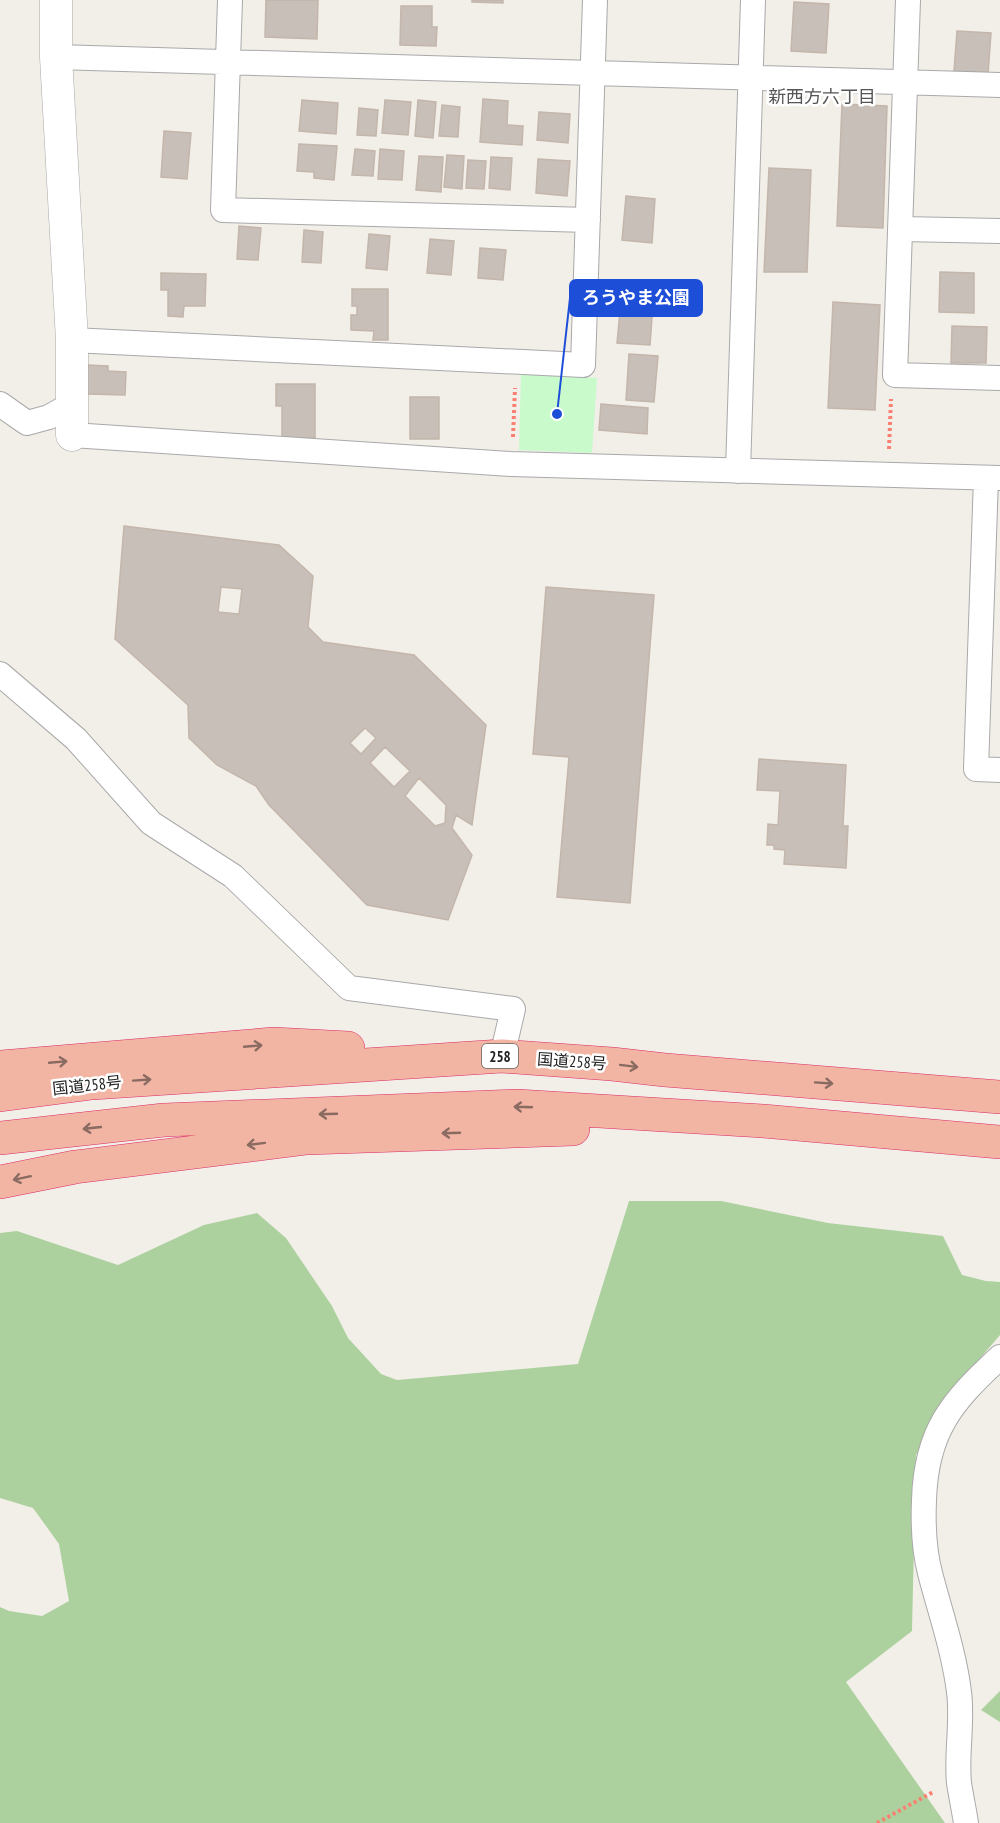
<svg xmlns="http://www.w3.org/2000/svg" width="1000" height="1823" font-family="'PT Sans Narrow','Noto Sans JP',sans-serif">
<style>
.forest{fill:#add19e}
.park{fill:#c8facc}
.building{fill:#c7bfb8;stroke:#c4b6ab;stroke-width:1.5;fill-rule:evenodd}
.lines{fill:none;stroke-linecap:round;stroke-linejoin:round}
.minor-casing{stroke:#a9a9a9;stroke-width:26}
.tertiary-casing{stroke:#a9a9a9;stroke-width:33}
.trunk-casing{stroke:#dc2a67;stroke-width:34}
.path{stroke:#fa8072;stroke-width:4;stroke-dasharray:3 3;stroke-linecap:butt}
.minor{stroke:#fff;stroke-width:24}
.tertiary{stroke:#fff;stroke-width:32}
.trunk{stroke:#f2b4a3;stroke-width:33}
.oneway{stroke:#8a6b62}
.labels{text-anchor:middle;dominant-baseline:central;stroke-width:5;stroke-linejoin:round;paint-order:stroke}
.shield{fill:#fff;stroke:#646464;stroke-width:1.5}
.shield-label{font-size:15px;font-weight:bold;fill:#222}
.street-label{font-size:16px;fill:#222;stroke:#fff}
.neighbourhood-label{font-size:18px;fill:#555;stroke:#fff}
.leader{fill:none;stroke:#1d4ed8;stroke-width:2}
.callout-dot{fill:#1d4ed8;stroke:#fff;stroke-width:2}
.callout{fill:#1d4ed8;stroke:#1d4ed8;stroke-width:2}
.callout-label{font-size:18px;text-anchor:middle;font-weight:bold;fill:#fff}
</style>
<rect width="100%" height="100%" fill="#f2efe9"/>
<path class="forest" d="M629 1201H721L828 1223 943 1236 962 1275 986 1281 1000 1282V1335L943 1402 916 1455 912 1631 846 1682 945 1823H0V1607L9 1611 42 1616 69 1601 59 1544 33 1508 0 1498V1233L17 1231 118 1265 204 1225 257 1213 286 1238 332 1306 348 1338 381 1374 397 1380 578 1364Z
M1000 1691V1722L981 1710Z"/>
<path class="park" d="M521 373 597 378 592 453 519 450Z"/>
<path class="building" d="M266 0H318L317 39 265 37Z
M472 0H503V3L472 2Z
M794 2 829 4 826 53 791 51Z
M401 6H432V27H437L436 46 400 45Z
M957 31 991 33 988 74 954 71Z
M483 99 508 101 507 125 523 126 522 145 480 142Z
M302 100 338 103 336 134 299 131Z
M385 100 411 102 408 135 382 133Z
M418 100 436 102 433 138 415 136Z
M842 104 887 106 883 228 837 226Z
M442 105 460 107 458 137 439 136Z
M359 108 378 110 376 136 357 135Z
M539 112 570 114 568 143 537 140Z
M164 131 191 133 187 179 161 177Z
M299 144 337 146 334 180 314 178V172L297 171Z
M355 149 375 151 373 176 352 175Z
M380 149 404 151 402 180 378 179Z
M447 155 464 156 462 189 444 187Z
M419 156 443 157 441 192 416 190Z
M491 157 512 158 510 190 489 188Z
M538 159 570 161 567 196 536 193Z
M468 160 486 161 484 189 466 188Z
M769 168 811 170 807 272H764Z
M626 196 655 199 652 243 622 240Z
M239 226 261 228 258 260 237 259Z
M304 230 323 232 321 263 302 262Z
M369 234 390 236 387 270 366 268Z
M430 239 454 241 451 275 427 273Z
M480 248 506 250 503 280 478 278Z
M940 272 974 273V313L939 312Z
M161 273 206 274 205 306H184L183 317 168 316V290H161Z
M352 289H388V340H373L374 331 351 330V315H357V306H352Z
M621 301 653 304 650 345 617 343Z
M833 302 880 305 875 410 828 408Z
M952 326 987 327 986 363H951Z
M629 354 658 356 654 402 626 400Z
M87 365 108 366V371L126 372 125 395 87 394Z
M276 384H315V438H282V406H276Z
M410 397H439V439H410Z
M601 404 648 408 647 434 599 430Z
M124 526 279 545 313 576 308 627 323 642 414 655 486 725 472 825 456 815 452 828 472 855 448 920 367 905 269 805 256 786 217 765 189 738 188 705 115 639ZM221 587 242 589 239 614 218 612ZM365 728 376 738 361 754 350 743ZM385 747 410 771 394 787 370 763ZM419 778 446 805 445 823 435 826 405 796Z
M546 587 654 595 630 903 557 897 569 757 533 754Z
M759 759 846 765 843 826H848L846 868 784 864 785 850 774 849V845H767L768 824 778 825 780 791 757 790Z"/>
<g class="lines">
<g class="minor-casing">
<path id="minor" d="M230 0 223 210 588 220
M908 0 895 375 1000 378
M56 57 1000 85
M901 229 1000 231
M72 340 583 365 595 0
M0 404 27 423 49 417 72 404
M72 435 511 464 1000 478
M738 471 753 0
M986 478 976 769 1000 770
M0 674 76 739 151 823 233 876 349 988 513 1009 502 1056
M966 1823C964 1810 961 1796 959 1783 956 1753 963 1722 959 1692 954 1651 940 1612 930 1573 924 1550 923 1524 924 1500 926 1432 951 1402 1000 1357"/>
</g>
<g class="tertiary-casing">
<path id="tertiary" d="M56 0V57L72 340V435"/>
</g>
<g class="trunk-casing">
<path id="trunk" d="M0 1067 274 1044 348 1048
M0 1095 92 1083 502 1056 612 1064 665 1070 1000 1097
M0 1138 164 1120 517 1106 763 1121 1000 1142
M0 1182 75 1167 307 1138 573 1129"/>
</g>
<path class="path" d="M513 437 515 388
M889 449 891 399
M877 1823 933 1792"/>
<use href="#minor" class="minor"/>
<use href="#tertiary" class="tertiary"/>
<use href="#trunk" class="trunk"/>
</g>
<defs><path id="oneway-shaft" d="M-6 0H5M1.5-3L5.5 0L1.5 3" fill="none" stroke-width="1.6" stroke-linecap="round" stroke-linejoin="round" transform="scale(1.5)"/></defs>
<g class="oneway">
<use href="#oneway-shaft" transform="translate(253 1046) rotate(-5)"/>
<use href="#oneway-shaft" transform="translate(58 1062) rotate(-5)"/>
<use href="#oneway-shaft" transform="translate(629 1066) rotate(7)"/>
<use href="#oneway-shaft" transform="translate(142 1080) rotate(-4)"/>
<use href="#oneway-shaft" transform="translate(824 1083) rotate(4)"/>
<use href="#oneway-shaft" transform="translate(523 1107) rotate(-178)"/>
<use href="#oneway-shaft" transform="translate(328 1114) rotate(178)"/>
<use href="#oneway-shaft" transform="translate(92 1128) rotate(174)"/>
<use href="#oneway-shaft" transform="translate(451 1133) rotate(178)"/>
<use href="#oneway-shaft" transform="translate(256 1144) rotate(173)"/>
<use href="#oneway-shaft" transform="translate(22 1178) rotate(168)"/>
</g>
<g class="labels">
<rect class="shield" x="482" y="1044" width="36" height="24" rx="4.5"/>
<g class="shield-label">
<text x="500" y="1056">258</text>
</g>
<g class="street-label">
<text transform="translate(572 1061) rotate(4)">国道258号</text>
<text transform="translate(87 1085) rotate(-6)">国道258号</text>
</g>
<g class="neighbourhood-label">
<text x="822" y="96">新西方六丁目</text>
</g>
</g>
<path class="leader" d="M557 414L570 298"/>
<circle class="callout-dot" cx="557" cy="414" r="6"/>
<rect class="callout" x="570" y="280" width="132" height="36" rx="6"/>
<g class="callout-label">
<text x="636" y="304">ろうやま公園</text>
</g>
</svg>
